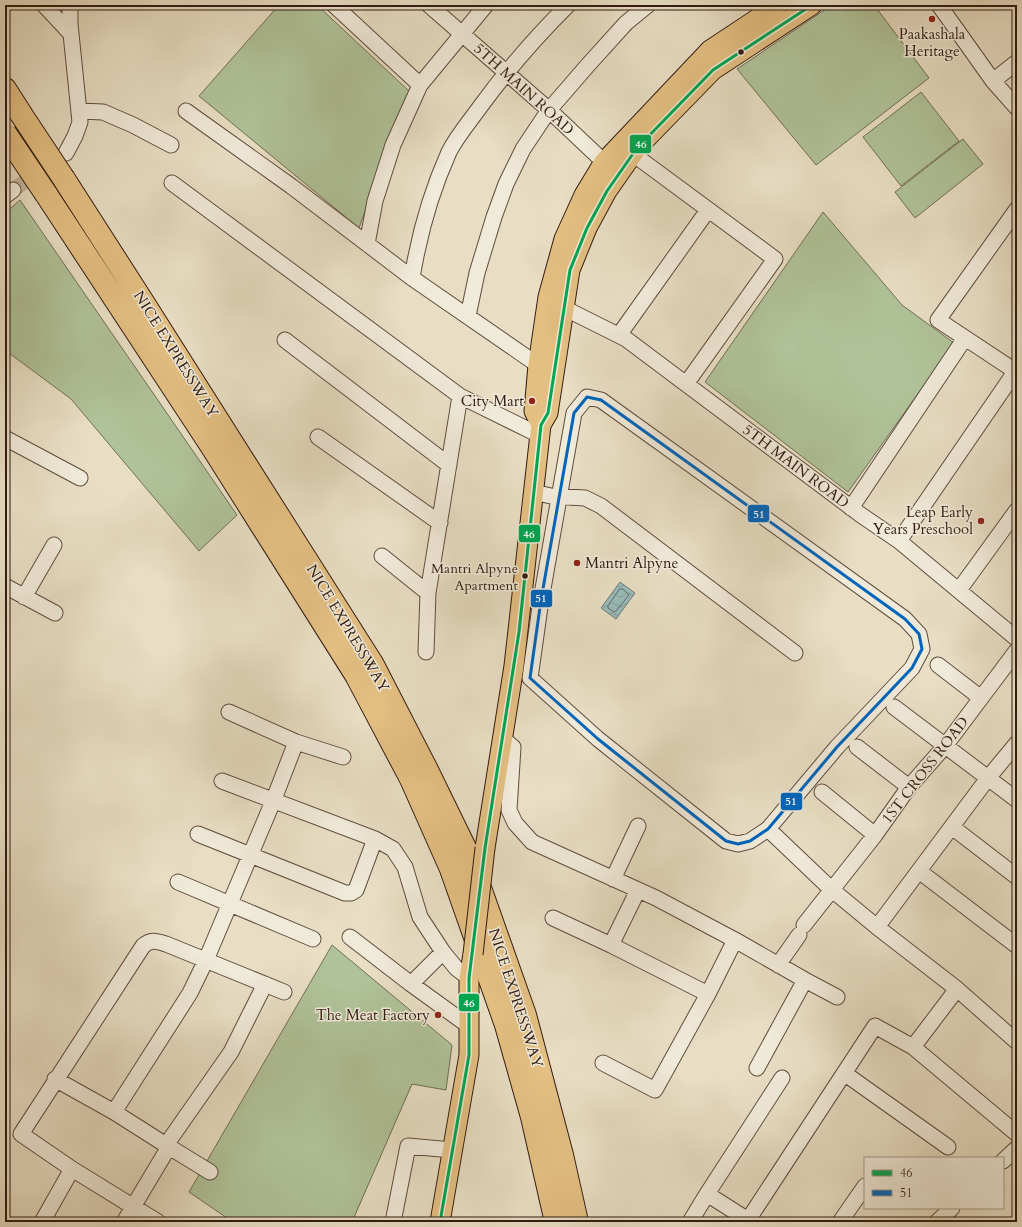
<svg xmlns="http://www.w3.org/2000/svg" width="1022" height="1227" font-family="Cardo,serif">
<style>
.green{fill:#b0c299;stroke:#706e55}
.water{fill:url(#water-waves);stroke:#6f7b76}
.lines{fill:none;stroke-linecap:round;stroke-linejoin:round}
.shore{stroke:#646b66;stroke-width:1}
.minor-tunnel{stroke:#c3b7a0;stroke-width:15;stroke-dasharray:15 8;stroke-linecap:butt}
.minor-casing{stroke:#5f4c3e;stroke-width:17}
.major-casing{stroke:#311b11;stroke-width:21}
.highway-casing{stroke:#311b11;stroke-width:24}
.minor{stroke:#f0ead9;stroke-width:15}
.major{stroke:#e4bf82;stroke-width:19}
.highway{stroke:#e4bf82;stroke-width:22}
.major-bridge-casing{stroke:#311b11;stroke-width:21;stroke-linecap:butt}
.highway-bridge-casing{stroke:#311b11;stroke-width:24;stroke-linecap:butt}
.major-bridge{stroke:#e4bf82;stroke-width:19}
.highway-bridge{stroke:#e4bf82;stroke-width:22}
.bus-1-casing{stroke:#f0ead9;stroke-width:6}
.bus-2-casing{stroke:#f0ead9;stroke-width:6}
.bus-1{stroke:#00a651;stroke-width:3}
.bus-2{stroke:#0065bd;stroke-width:3}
.poi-dot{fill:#8f2418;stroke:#f0ead9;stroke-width:1.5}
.bus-dot{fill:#311b11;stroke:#f0ead9;stroke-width:1.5}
.labels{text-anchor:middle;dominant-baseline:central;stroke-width:3;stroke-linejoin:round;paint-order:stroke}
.bus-label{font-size:14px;fill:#311b11;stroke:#f0ead9;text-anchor:end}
.poi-label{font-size:15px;fill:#311b11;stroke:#f0ead9;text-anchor:end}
.street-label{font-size:15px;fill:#311b11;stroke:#f0ead9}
.line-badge{stroke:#f0ead9;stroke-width:1.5}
.badge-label{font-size:11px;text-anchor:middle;font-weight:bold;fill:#fff}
</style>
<defs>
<pattern id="water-waves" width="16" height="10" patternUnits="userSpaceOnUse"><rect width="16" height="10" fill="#98bbba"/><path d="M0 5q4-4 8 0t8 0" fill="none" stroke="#83a09f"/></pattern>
</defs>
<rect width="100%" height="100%" fill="#e8dec4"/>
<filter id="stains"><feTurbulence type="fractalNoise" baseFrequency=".005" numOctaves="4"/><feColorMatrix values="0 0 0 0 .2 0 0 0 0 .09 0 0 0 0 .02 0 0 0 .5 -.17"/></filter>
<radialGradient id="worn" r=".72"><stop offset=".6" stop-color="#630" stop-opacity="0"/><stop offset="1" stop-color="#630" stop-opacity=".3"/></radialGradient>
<path class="green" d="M279 5H317L409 91 359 228 199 96Z
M832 5H874L929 78 816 165 737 69Z
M921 92 959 141 901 186 863 137Z
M963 139 983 164 915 218 895 192Z
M20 200 237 515 199 551 71 399 5 350V213Z
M823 212 902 305 954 343 848 492 705 382Z
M332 945 452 1045 446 1090 412 1084 352 1222H225L227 1218 189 1192Z"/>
<path class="water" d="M620 582 635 593 616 619 601 608Z"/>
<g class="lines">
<path class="shore" d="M620 589H623L629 595 616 611 614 612 608 608V606Z"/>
<path class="minor-tunnel" d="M13 190 60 157"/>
<g class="minor-casing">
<path id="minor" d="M44 5 71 34
M334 5 420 85
M429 5 549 110 604 162 612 168
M939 5 993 81 1017 108
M993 81 1017 62
M79 111 103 112 133 125 171 145
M186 111 291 186 412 278 538 365
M66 153 75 136 80 122 70 24V5
M633 154 775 259 686 384
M172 183 460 396
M5 196 13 190
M367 244 375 201 393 145 420 85 486 5
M412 278C419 235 431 192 449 152 457 136 470 121 480 107 507 70 536 37 568 5
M564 308 626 339 861 515 899 541 1017 639
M468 316 477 273 494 217 506 184 523 149 549 110 588 65 626 23 648 5
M619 335 708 210
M285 340 449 465
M1015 371 938 320 1017 209
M587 397 601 400 905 619 919 634 922 649 912 668 837 747 768 829 750 841 738 844 726 841 598 739 530 678 541 600 574 413Z
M318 437 440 523
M5 438 80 478
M533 492 551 496 585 498 601 506 795 653
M851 508 965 338
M899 541 1017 369
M382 556 428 593 460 396 539 435
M5 586 55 613
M959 590 1017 510
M24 597 54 545
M426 652 428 593
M938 665 981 698
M894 707 1017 800
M229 712 296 742 343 757
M502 738 513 747 509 810 515 823 532 842 656 898 735 940 708 994 611 945 638 890
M857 747 909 787
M222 781 375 839 393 849 405 867 420 917 443 952 456 968 469 978
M822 792 875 835
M952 827 1017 877
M768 829 831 889 877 927 957 989 1017 1042
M198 834 345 893H351L356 890 375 839
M919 871 1017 946
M613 879 638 826
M178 882 313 939
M553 918 611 945
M804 925 875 835 909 787 945 746 1017 650
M877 927 988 778 1017 743
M350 937 411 984 469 1026
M735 940 805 980 757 1068
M778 965 799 935
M805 980 837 997
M411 984 443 952
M913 1047 957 989
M603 1063 655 1090 708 994
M844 1073 948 1147
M55 1079 114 1112 166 1145 167 1150 124 1222
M114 1112 190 993 206 960 274 799 296 742
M1003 1161 1017 1148
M210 1172 166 1145 231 1052 265 984
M42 1222 72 1169
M158 1222 72 1169 21 1134 143 946C151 939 156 941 166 944L284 992
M393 1222 408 1146 452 1150
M690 1222 707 1194
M747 1222 748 1220 707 1194 782 1078
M751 1222 748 1220 875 1026 913 1047 1017 1134
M840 1222 865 1186
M937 1222 952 1208"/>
</g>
<g class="major-casing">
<path id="major" d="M541 425 534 411 538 365 548 297 564 239 584 195 604 162 710 50 778 5
M485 848 514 666 541 425 548 413 570 270 587 228 607 191 637 148 713 70 812 5
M440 1222 469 1055V978L473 954"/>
</g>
<g class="highway-casing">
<path id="highway" d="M5 89 21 114
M64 179 141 299 373 665 427 770 468 854 525 1015 562 1155 577 1222
M46 194 212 447 356 675 411 779 451 869 506 1025 532 1117 556 1222"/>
</g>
<use href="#minor" class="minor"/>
<use href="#major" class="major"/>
<use href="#highway" class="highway"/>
<g class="major-bridge-casing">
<path id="major-bridge" d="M473 954 485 848"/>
</g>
<g class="highway-bridge-casing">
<path id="highway-bridge" d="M21 114 64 179
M5 133 46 194"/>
</g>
<use href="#major-bridge" class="major-bridge"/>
<use href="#highway-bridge" class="highway-bridge"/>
<g class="bus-1-casing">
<path id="bus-1" d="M440 1222 469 1055V978L485 848 519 632 541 425 548 413 570 270 587 228 607 191 637 148 713 70 812 5"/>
</g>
<g class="bus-2-casing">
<path id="bus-2" d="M587 397 601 400 905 619 919 634 922 649 912 668 837 747 768 829 750 841 738 844 726 841 598 739 530 678 541 600 574 413Z"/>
</g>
<use href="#bus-1" class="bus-1"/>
<use href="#bus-2" class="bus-2"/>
</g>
<g class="poi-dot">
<circle cx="932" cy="19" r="4"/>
<circle cx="532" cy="401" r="4"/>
<circle cx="981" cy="521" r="4"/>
<circle cx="577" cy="563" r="4"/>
<circle cx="438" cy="1015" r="4"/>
</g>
<g class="bus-dot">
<circle cx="741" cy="52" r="3.5"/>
<circle cx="525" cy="576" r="3.5"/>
</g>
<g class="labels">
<g class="bus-label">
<text x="518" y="568">Mantri Alpyne<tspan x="518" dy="17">Apartment</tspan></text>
</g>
<g class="poi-label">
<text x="932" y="34" text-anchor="middle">Paakashala<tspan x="932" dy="17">Heritage</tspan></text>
<text x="524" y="401">City Mart</text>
<text x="973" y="512">Leap Early<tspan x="973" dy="17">Years Preschool</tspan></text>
<text x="585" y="563" text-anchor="start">Mantri Alpyne</text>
<text x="430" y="1015">The Meat Factory</text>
</g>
<g class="street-label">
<text transform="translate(524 89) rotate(42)">5TH MAIN ROAD</text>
<text transform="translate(176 354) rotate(58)">NICE EXPRESSWAY</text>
<text transform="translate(796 466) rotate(37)">5TH MAIN ROAD</text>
<text transform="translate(348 628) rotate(59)">NICE EXPRESSWAY</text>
<text transform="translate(925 770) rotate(-52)">1ST CROSS ROAD</text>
<text transform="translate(516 998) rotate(72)">NICE EXPRESSWAY</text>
</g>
</g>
<g class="line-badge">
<rect x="629" y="134" width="23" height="20" rx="4" fill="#00a651"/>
<rect x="747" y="504" width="23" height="19" rx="4" fill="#0065bd"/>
<rect x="518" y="524" width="23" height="19" rx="4" fill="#00a651"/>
<rect x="530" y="589" width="23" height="19" rx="4" fill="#0065bd"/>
<rect x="780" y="792" width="23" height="19" rx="4" fill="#0065bd"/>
<rect x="458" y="993" width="22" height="19" rx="4" fill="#00a651"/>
</g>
<g class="badge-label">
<text x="641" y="148">46</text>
<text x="759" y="518">51</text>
<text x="529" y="538">46</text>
<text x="541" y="602">51</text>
<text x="791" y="805">51</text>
<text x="469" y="1007">46</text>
</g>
<rect width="1022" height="1227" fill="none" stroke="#e8dec4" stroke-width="20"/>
<rect x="6" y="6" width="1010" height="1215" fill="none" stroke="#311b11" stroke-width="2"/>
<rect x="10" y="10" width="1002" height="1207" fill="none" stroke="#311b11"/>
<rect x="864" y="1157" width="140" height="52" fill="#f0ead9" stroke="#a49789"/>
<rect x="872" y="1170" width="20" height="6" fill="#00a651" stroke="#a49789"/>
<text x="900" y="1177" font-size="12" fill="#311b11">46</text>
<rect x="872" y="1190" width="20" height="6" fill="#0065bd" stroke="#a49789"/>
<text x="900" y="1197" font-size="12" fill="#311b11">51</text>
<rect width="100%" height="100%" filter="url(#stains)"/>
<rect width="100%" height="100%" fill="url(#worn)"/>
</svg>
